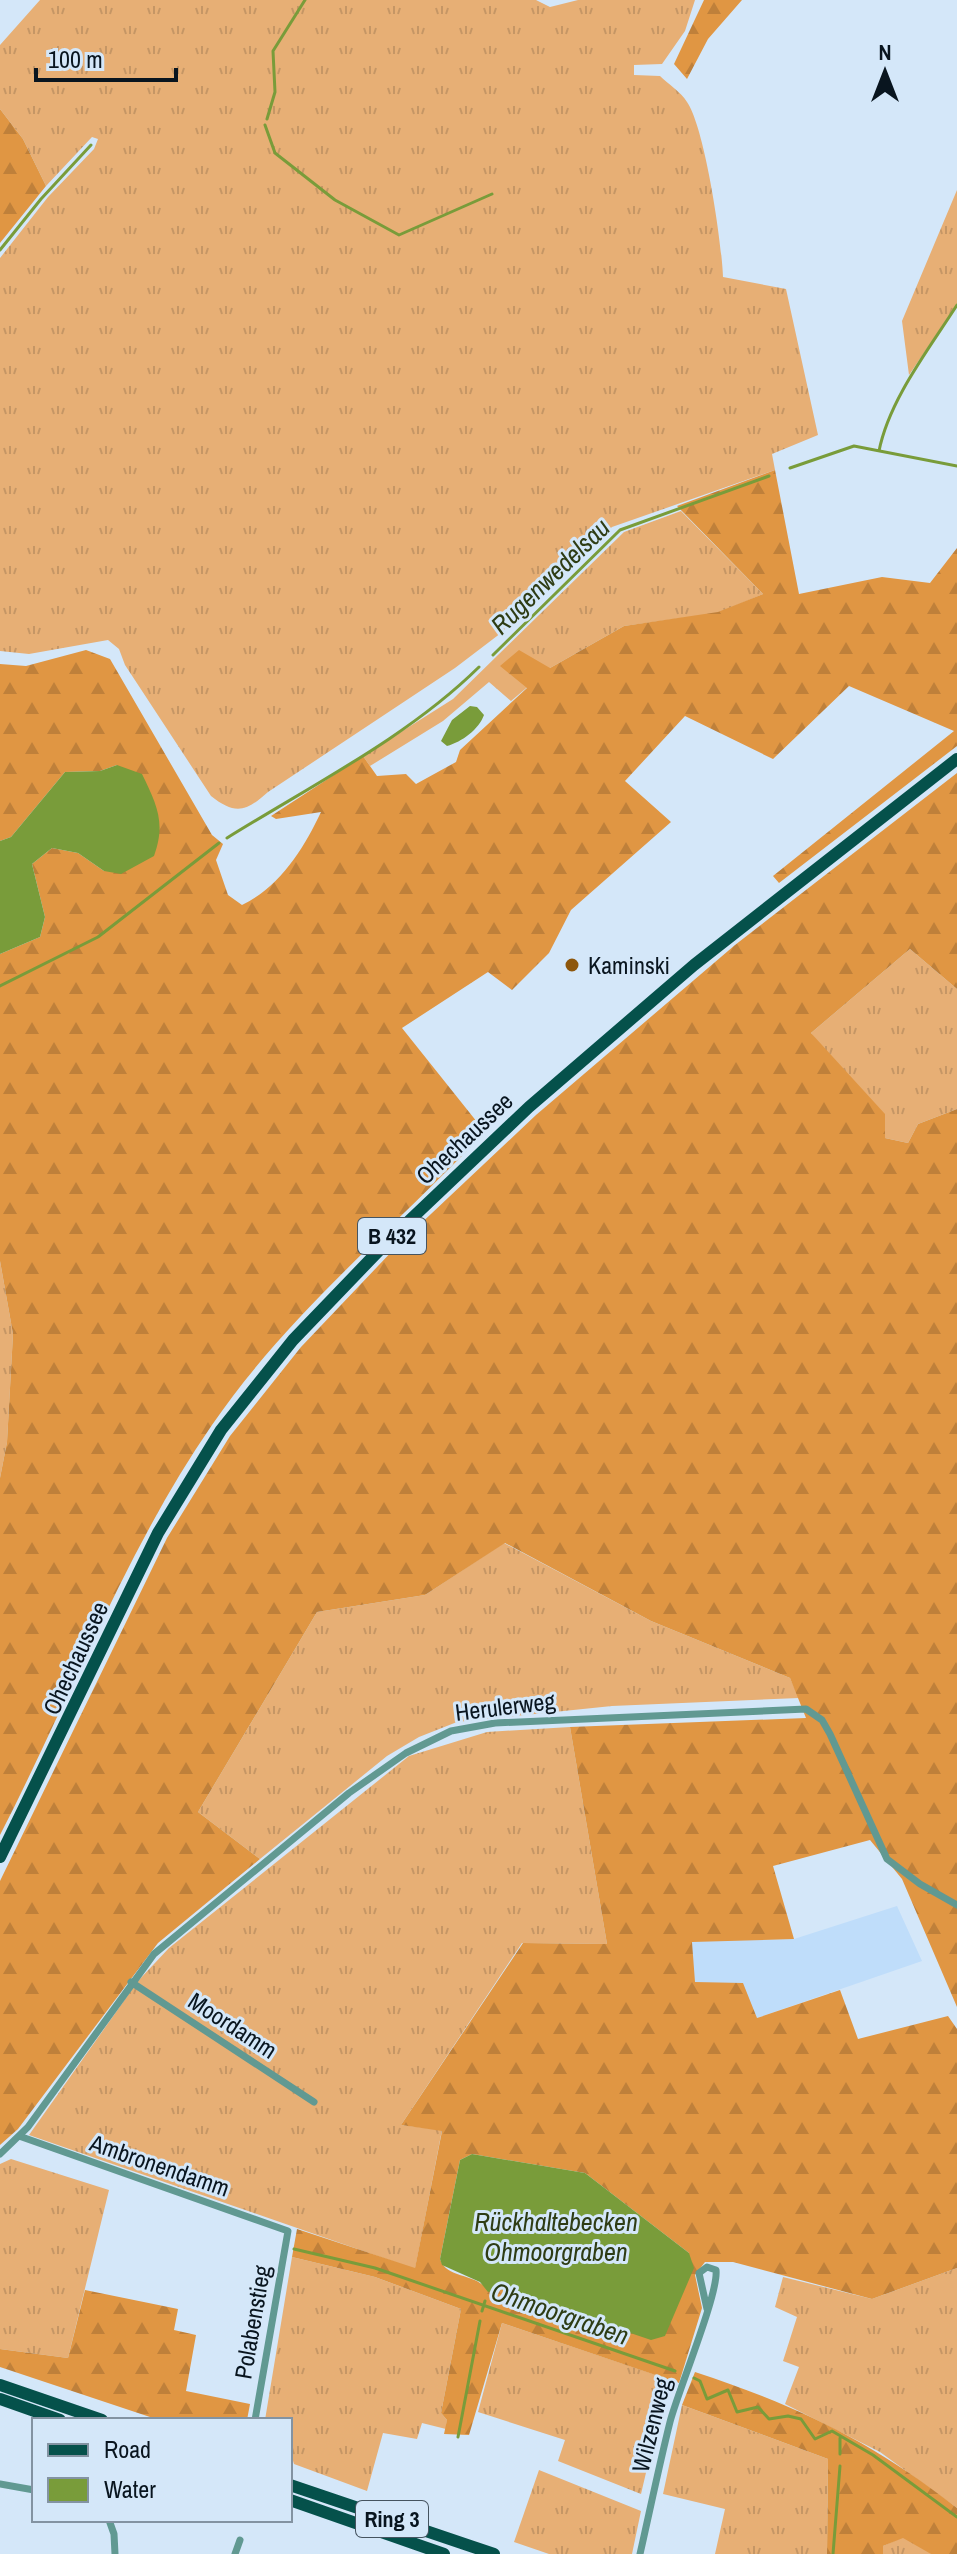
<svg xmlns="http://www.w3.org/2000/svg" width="957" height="2554" font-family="'Archivo Narrow',sans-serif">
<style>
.built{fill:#bfddfa}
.grass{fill:url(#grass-tufts)}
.forest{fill:url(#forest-firs);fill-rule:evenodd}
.water{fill:#799c3a}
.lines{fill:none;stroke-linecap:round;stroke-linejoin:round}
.stream{stroke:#799c3a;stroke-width:3}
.street{stroke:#619992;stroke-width:7}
.primary{stroke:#05514b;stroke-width:12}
.poi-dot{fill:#8d560b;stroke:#d4e7f9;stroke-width:3}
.labels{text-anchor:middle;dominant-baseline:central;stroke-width:6;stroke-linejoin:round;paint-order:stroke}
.shield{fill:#d4e7f9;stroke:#465460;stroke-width:2}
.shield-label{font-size:22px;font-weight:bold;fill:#09151f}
.poi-label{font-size:24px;fill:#09151f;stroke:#d4e7f9;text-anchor:start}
.street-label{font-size:24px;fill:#09151f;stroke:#d4e7f9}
.water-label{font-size:26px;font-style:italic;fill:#2e3c14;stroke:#d4e7f9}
</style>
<defs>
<pattern id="grass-tufts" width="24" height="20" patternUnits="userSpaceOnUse" patternTransform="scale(2)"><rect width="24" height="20" fill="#e7af75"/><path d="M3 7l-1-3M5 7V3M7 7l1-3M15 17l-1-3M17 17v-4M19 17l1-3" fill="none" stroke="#c59665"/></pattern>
<pattern id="forest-firs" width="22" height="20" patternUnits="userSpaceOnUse" patternTransform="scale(2)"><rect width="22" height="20" fill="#e09643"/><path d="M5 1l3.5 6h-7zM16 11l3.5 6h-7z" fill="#bf803a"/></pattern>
</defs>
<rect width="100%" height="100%" fill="#d4e7f9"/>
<path class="built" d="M897 1906 922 1961 757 2018 694 1982 692 1941 794 1939Z"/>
<path class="grass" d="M40 0H536L550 7 578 0H695L685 31 662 64 634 65V75L660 76C668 84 681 92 687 102 705 128 722 244 723 277L786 289 818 435 772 454 775 470 612 527 501 633 455 668 268 792C246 812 235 815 211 796L125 665 119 649 108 640 29 654 0 651V258L48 197 94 149 98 139 92 137 46 186 23 139 0 109V45Z
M957 190V304L909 375 902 321Z
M681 511 763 594 718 613 624 626 550 668 511 701 489 682 443 721 370 766 363 756 453 699 624 532Z
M910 949 957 989V1109L918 1124 908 1143 885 1138 811 1033Z
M0 1261 13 1334 7 1442 0 1478Z
M504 1543 651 1621 790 1678 799 1698 612 1706 457 1722 419 1737 387 1756 260 1859 198 1812 317 1612 425 1595Z
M570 1727 607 1944 522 1943 401 2125 442 2130 415 2269 29 2135 138 1981 169 1948 409 1756 487 1732Z
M11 2159 109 2190 68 2358 0 2349V2164Z
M292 2257 375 2277 461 2309 441 2413 447 2420 446 2429 422 2423 417 2439 383 2433 367 2491 294 2464 290 2451V2420H265Z
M957 2268V2508L880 2452 785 2404 799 2367 783 2361 797 2317 775 2307 783 2277 872 2299Z
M502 2323 668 2379 641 2494 558 2461 565 2440 478 2412Z
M682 2405 828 2459 827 2554H715L725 2509 663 2494Z
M539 2470 641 2511 632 2554H549L514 2542Z
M903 2537 930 2552 931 2554H883V2546Z"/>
<path class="forest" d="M704 0H742L708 39 687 79 674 64Z
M0 109 23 139 46 186 0 243Z
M775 470 799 594 882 577 930 583 957 548V746L779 883 773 876 954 731 849 686 773 759 685 716 625 781 671 822 571 910 549 953 512 990 488 972 402 1028 485 1132C393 1229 288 1314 212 1425 125 1551 70 1699 0 1835V1478L7 1442 13 1334 0 1261V954L40 937 45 917 32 864 52 848 78 853 104 871 117 765 100 771 65 772 11 837 0 841V664L26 666 86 650 110 659 212 835 223 844 216 860 228 895 242 905C280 887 304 848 321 812L276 819 271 816 363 756 377 776 406 774 416 784 456 762 460 750 527 688 500 666 519 650 550 668 624 626 718 612 763 594 677 506Z
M957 773V989L910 949 811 1033 885 1114V1138L908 1143 918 1124 957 1109V2007L902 1879 870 1840 773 1866 794 1939 692 1942 695 1982 743 1983 757 2018 840 1990 858 2039 948 2016 957 2029V2268L872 2299 733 2262H705L695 2275 702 2308 679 2383 502 2323 469 2435 444 2434 447 2420 441 2413 461 2309 375 2277 292 2257 297 2229 415 2268 442 2131 401 2125 523 1943 607 1944 570 1727 806 1718 790 1678 651 1621 505 1543 425 1595 317 1612 198 1812 260 1859 158 1943 18 2129 0 2145V1881L167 1538 230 1436 301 1347 397 1246 536 1115 735 945ZM472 2154 585 2173 689 2253 488 2291C478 2273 446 2279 440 2259L460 2160Z
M85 2290 178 2309 174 2330 196 2335 186 2391 250 2404 247 2420H159L0 2367V2349L68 2358Z
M695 2372C798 2406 871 2441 957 2508V2554H931L903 2538 883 2546V2554H827L828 2459 682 2405Z"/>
<path class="water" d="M470 706 477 707 484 715C479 729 462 742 447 746L441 741 452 720Z
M117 765 142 774C157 805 166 823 154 856L121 874 104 871 78 853 52 848 32 864 45 917 40 937 0 954V841L11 837 65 772 100 771Z
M472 2154 585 2173 689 2253 694 2268 665 2336 651 2340 501 2289 488 2292 480 2282 442 2265 440 2259 460 2160Z"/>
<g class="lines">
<path class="stream" d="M267 119 275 92 273 51 305 0
M265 125 275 153 335 200 399 235 492 194
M0 250 41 199 91 145
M879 451C889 400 929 349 957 305
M790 468 854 446 957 466
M493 655 620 530 769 476
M227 838C312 785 408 737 479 667
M0 986 98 937 219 843
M294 2249 375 2268 675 2371
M482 2311 485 2301
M694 2378 700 2381 707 2399 728 2390 737 2412 758 2407 769 2419 788 2416 801 2419 815 2439 832 2431 873 2455 957 2517
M458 2437 480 2321
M840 2454V2438
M833 2554 840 2466"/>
<path class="street" d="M131 1982 314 2102
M19 2136 288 2231 255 2420
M0 2154 28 2127 154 1954 349 1793 406 1753 451 1731 495 1723 806 1709 822 1720 830 1734 887 1859 920 1884 957 1905
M0 2484 34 2490
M109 2520 114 2534 115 2554
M235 2554 240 2540
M640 2554C650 2510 659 2466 670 2422 678 2391 719 2293 716 2270L707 2267 699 2273 707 2309"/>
<path class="primary" d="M0 1857 158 1533 221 1430 293 1340 390 1239 529 1107 694 965 957 759
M0 2385 102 2420
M0 2399 60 2420
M290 2485 494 2554
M290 2500 444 2554"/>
</g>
<circle class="poi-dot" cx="572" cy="965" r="8"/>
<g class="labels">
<g class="shield">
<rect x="358" y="1218" width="68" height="36" rx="6"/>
<rect x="356" y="2501" width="72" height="36" rx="6"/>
</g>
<g class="shield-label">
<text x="392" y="1236">B 432</text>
<text x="392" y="2519">Ring 3</text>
</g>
<g class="poi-label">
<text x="588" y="965">Kaminski</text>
</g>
<g class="street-label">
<text transform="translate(464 1138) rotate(-43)">Ohechaussee</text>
<text transform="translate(75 1658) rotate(-65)">Ohechaussee</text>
<text transform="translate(505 1706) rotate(-7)">Herulerweg</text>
<text transform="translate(233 2025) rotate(33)">Moordamm</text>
<text transform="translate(160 2165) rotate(19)">Ambronendamm</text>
<text transform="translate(252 2322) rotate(-80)">Polabenstieg</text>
<text transform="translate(651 2425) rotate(-76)">Wilzenweg</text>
</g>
<g class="water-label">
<text transform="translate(550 576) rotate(-44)">Rugenwedelsau</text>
<text x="556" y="2221">Rückhaltebecken<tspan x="556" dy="30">Ohmoorgraben</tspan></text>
<text transform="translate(560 2313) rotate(19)">Ohmoorgraben</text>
</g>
</g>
<rect x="32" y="2418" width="260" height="104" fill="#d4e7f9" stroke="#8393a2" stroke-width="2"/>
<rect x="48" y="2444" width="40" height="12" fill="#05514b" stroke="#8393a2" stroke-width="2"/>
<text x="104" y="2458" font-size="24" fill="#09151f">Road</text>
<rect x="48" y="2478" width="40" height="24" fill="#799c3a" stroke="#8393a2" stroke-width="2"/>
<text x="104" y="2498" font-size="24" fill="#09151f">Water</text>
<g transform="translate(885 72)" stroke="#d4e7f9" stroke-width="6" paint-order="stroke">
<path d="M0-6L14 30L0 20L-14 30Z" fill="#09151f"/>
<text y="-12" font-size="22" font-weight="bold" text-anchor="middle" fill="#09151f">N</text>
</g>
<path d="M36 68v12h140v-12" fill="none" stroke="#09151f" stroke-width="4"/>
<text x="48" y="68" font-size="24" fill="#09151f" stroke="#d4e7f9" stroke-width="6" paint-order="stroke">100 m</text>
</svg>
